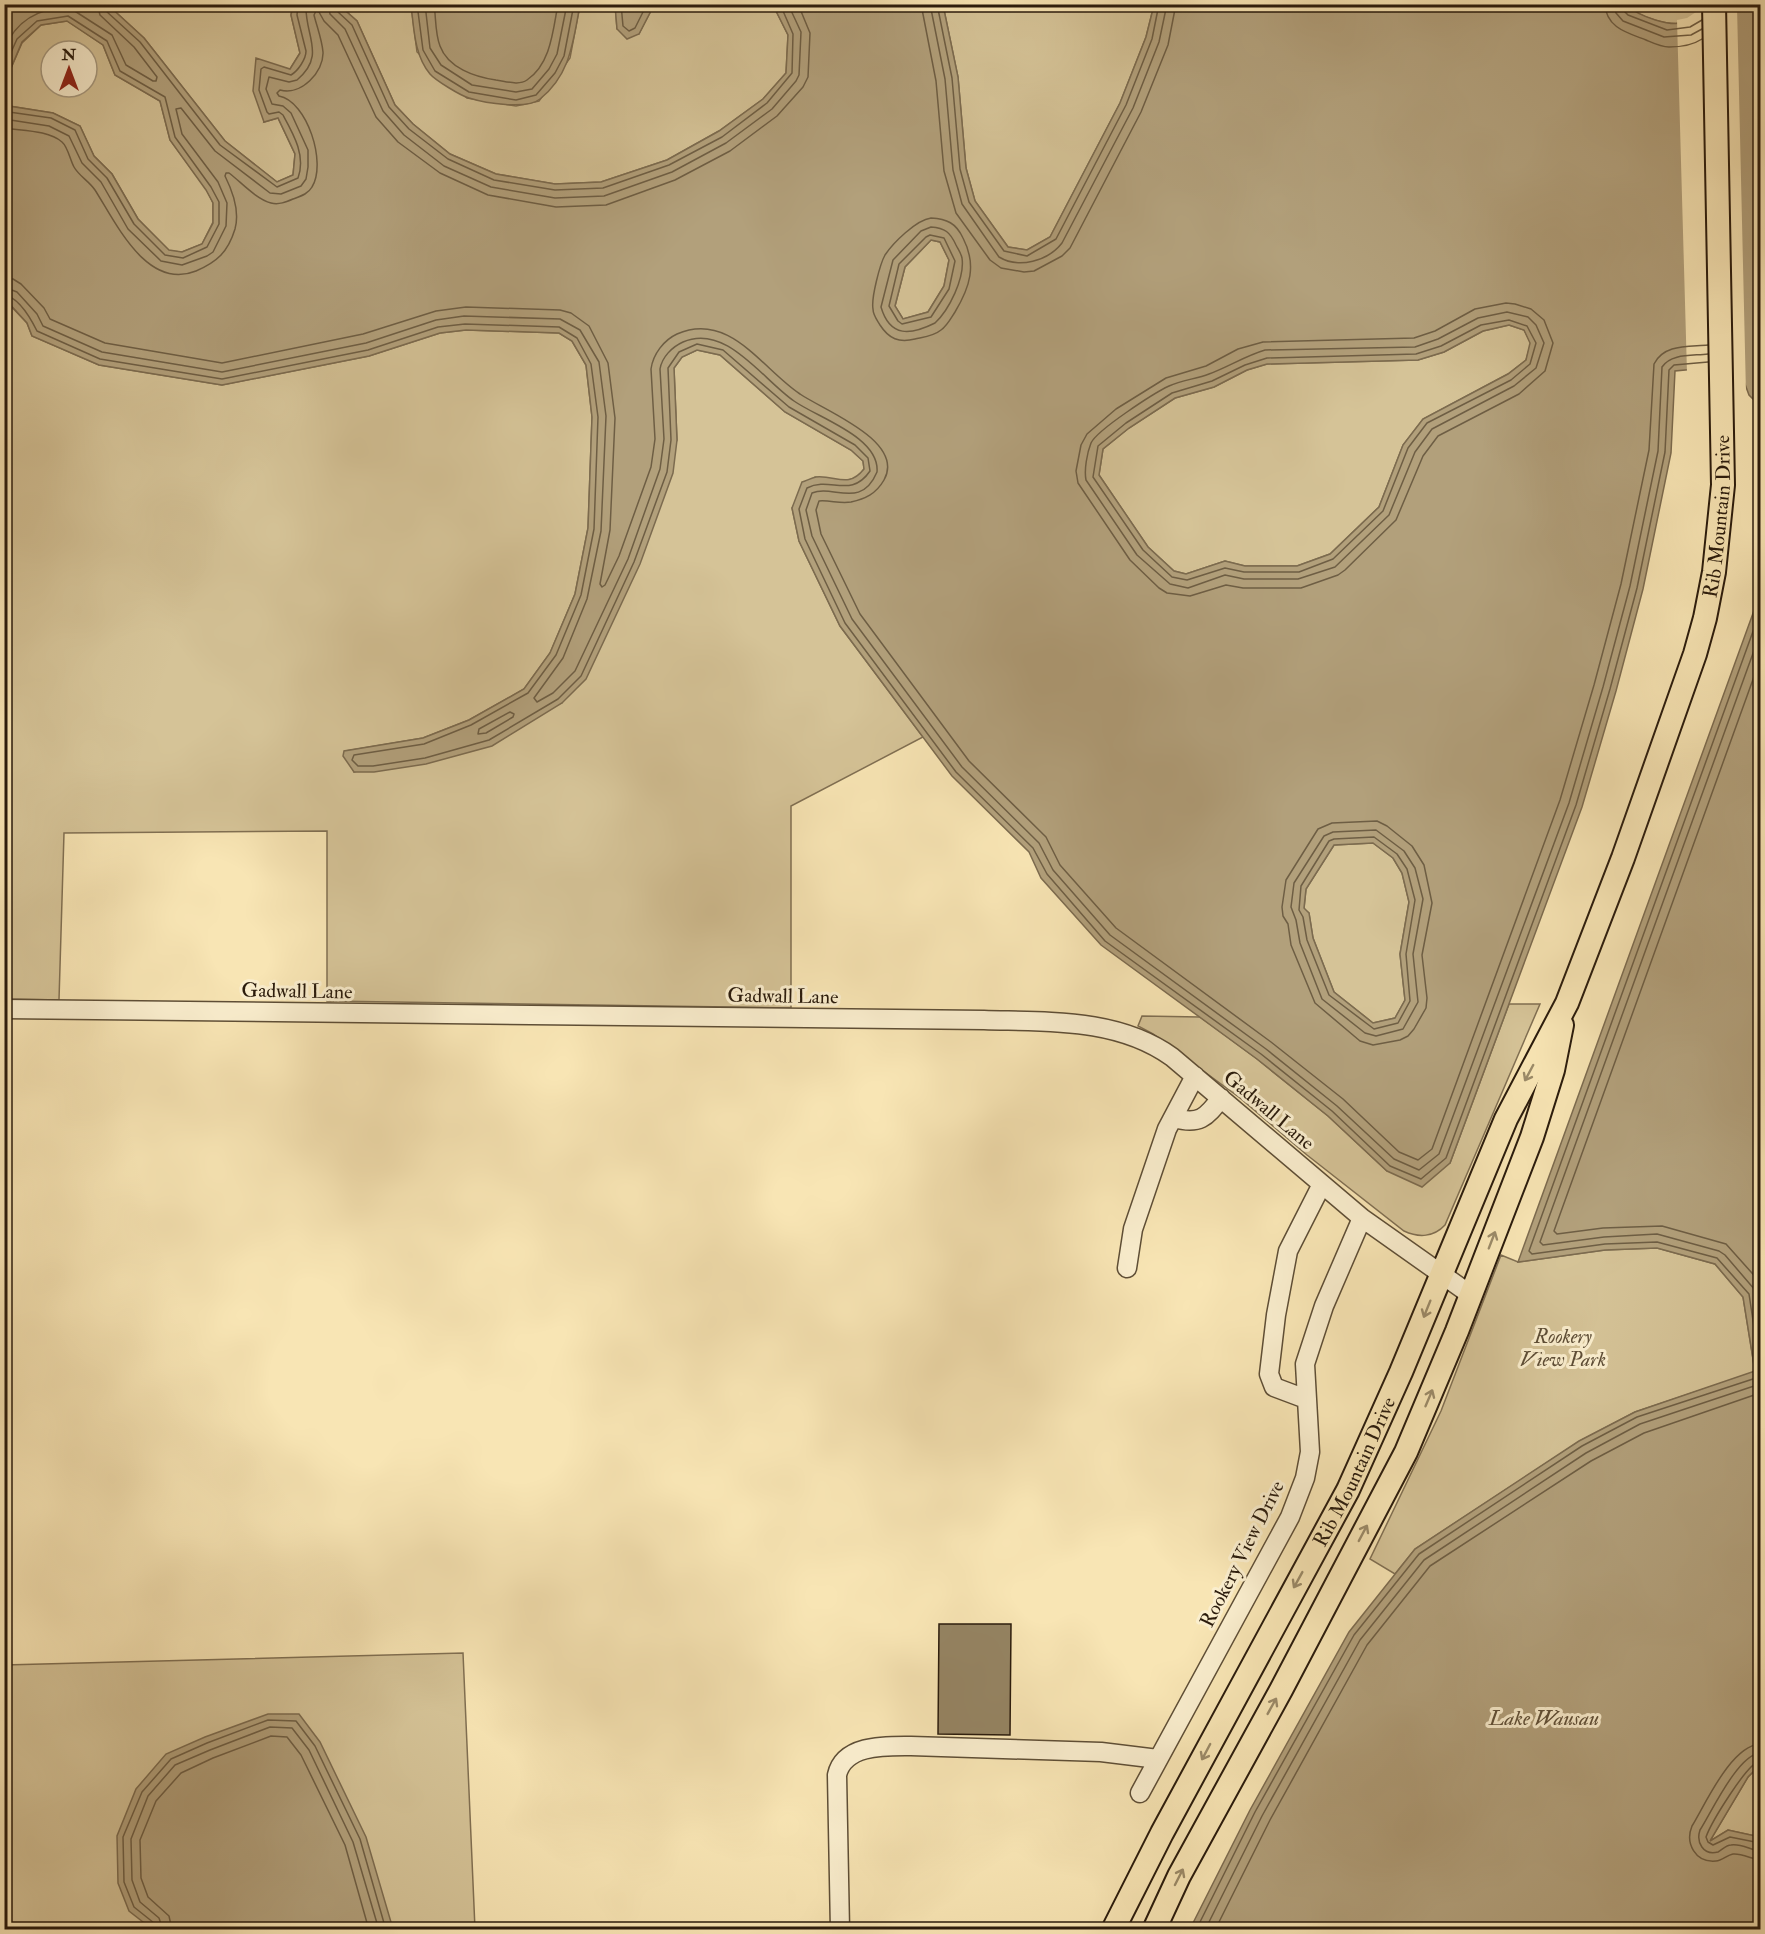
<svg xmlns="http://www.w3.org/2000/svg" width="1765" height="1934" font-family="'IM FELL Double Pica',serif">
<style>
.green{fill:#d5c397;stroke:#806f52;stroke-width:1.5;fill-rule:evenodd}
.water{fill:#b2a07b;stroke:#7c6b4f;stroke-width:1.5;fill-rule:evenodd}
.pier{fill:#f8e5b4}
.lines{fill:none;stroke-linecap:round;stroke-linejoin:round}
.shore{stroke:#6e5e44;stroke-width:1.5}
.building{fill:#958463;stroke:#2a1b0c;stroke-width:1.5}
.minor-casing{stroke:#5e4e36;stroke-width:21}
.major-casing{stroke:#2a1b0c;stroke-width:26}
.minor{stroke:#faeece;stroke-width:18}
.major{stroke:#f8e5b4;stroke-width:22}
.oneway{stroke:#9b8a68}
.labels{text-anchor:middle;dominant-baseline:central;stroke-width:6;stroke-linejoin:round;paint-order:stroke}
.street-label{font-size:20px;fill:#2a1b0c;stroke:#faeece}
.park-label{font-size:20px;font-style:italic;fill:#5d4d36;stroke:#faeece}
.water-label{font-size:21px;font-style:italic;fill:#605038;stroke:#faeece}
</style>
<rect width="100%" height="100%" fill="#f8e5b4"/>
<filter id="stains"><feTurbulence type="fractalNoise" baseFrequency=".00333" numOctaves="4"/><feColorMatrix values="0 0 0 0 .2 0 0 0 0 .09 0 0 0 0 .02 0 0 0 .5 -.17"/></filter>
<radialGradient id="worn" r=".72"><stop offset=".6" stop-color="#630" stop-opacity="0"/><stop offset="1" stop-color="#630" stop-opacity=".3"/></radialGradient>
<path class="green" d="M108 5H293L291 15 300 53 290 69 264 122 278 118 295 154 293 175 277 182 225 141 144 38Z
M339 5H411L417 52 467 98 516 106 539 101 570 58 580 5H615L617 29 639 34 654 5H773L788 35 786 73 763 99 719 131 667 160 601 182 555 184 496 174 450 154 413 124 395 105 357 21Z
M943 5H1154L1146 37 1120 103 1050 237 1027 250 1008 247 975 201 966 168 958 77Z
M1625 5H1706C1701 9 1695 18 1688 21 1672 29 1638 16 1625 5Z
M67 21 103 45 115 75 160 101 170 140 207 190 213 203V222L202 244 182 252 169 251 138 219 112 174 94 156 80 126 53 113 9 106 8 75 22 43 41 25ZM51 51H87V87H51Z
M931 240 940 242 949 260 944 286 928 312 903 319 895 306 905 267Z
M4 299 27 323 32 336 99 365 222 385 369 356 440 333 466 330 559 333 572 341 586 365 592 417 588 528 575 594 550 653 524 689 469 720 423 738 345 751 354 772 562 703 677 440 674 368 682 357 697 350 720 355 785 412 851 450 863 461 864 469 858 477 845 481 815 477 792 508 799 541 840 626 923 737 791 806V1008L327 1001V831L64 833 59 1000 5 999Z
M1509 325 1524 330 1531 343 1526 360 1508 374 1423 419 1403 445 1379 507 1330 554 1297 566H1245L1225 561 1186 574 1174 571 1148 547 1099 475 1103 449 1129 428 1175 398 1214 387 1247 370 1267 364 1418 360 1444 352 1483 331Z
M1373 843 1393 858 1402 873 1409 902 1400 954 1405 1000 1395 1018 1373 1023 1334 992 1313 938 1309 913 1304 909 1306 889 1334 845Z
M1509 1004H1540L1445 1225C1434 1237 1419 1238 1404 1231L1307 1155 1240 1098 1153 1034 1138 1026 1142 1016 1200 1017 1257 1059 1328 1116 1387 1171 1450 1163Z
M1657 1248 1715 1264 1743 1297 1755 1372 1635 1412 1580 1441 1415 1549 1395 1574 1370 1559 1441 1411 1501 1255 1518 1262 1605 1250Z
M463 1653 475 1929H5L4 1665Z
M1760 1765V1837L1728 1830 1709 1842 1748 1777Z"/>
<path class="water" d="M1625 4C1638 16 1672 29 1688 21 1695 18 1701 9 1706 5H1760V406L1749 395 1738 365 1675 371 1671 453 1643 589 1616 691 1582 807 1450 1163 1422 1187 1387 1171 1328 1116 1257 1059 1101 945 1041 878 1029 852 952 776 840 626 799 541 792 508 802 482C806 481 811 478 816 477 836 475 848 489 864 469L863 461 851 450 785 412 720 355 697 350 682 357 674 368 677 440 673 473 640 564 586 679 562 703 492 746 426 764 374 772H354L343 756 344 751 423 738 469 720 524 689 550 653 575 594 588 528 592 417 586 365 572 341 559 333 466 330 440 333 369 356 222 385 99 365 32 336 27 323 5 299V5H108L144 38 225 141 277 182 293 175 295 154 278 118 264 122 253 91 256 58 290 69 300 53 291 15 293 5H339L357 21 395 105 413 124 450 154 496 174 555 184 601 182 667 160 719 131 763 99 786 73 788 35 773 5H943L958 77 966 168 975 201 1008 247 1027 250 1050 237 1120 103 1146 37 1154 5ZM67 21 103 45 115 75 160 101 170 140 206 190 213 203V223L202 244 182 252 169 250 138 219 112 174 94 156 80 126 53 113 9 106 8 75 22 42 41 25ZM931 240 940 242 949 260 944 286 928 312 903 319 895 306 905 267ZM1509 325 1524 330 1530 343 1526 360 1508 374 1423 419 1403 445 1379 507 1330 554 1297 566H1245L1225 561 1186 574 1174 571 1148 547 1099 475 1103 449 1129 428 1175 398 1214 387 1247 370 1267 364 1418 360 1444 352 1483 331ZM1373 843 1393 858 1402 873 1409 902 1400 954 1405 1000 1395 1018 1373 1023 1334 992 1313 938 1309 913 1304 908 1306 889 1334 845Z
M411 5V4L580 5C573 41 571 74 540 99 527 110 485 103 469 98 461 96 435 80 430 74 414 55 414 28 411 5Z
M615 5V4L654 5 639 34 627 39 617 29Z
M1760 594V1765L1748 1777 1710 1841 1728 1830 1760 1837V1929H1190L1250 1810 1349 1632 1415 1549 1579 1441 1635 1412 1755 1371 1743 1297 1715 1264 1657 1248 1605 1250 1518 1262Z
M268 1714H299L320 1742 366 1837 393 1929H152L129 1911 118 1883 117 1836 136 1789 166 1754 205 1737Z"/>
<path class="pier" d="M1703 4 1736 5 1737 6 1746 394 1736 368 1687 373 1677 20 1687 18 1702 8Z"/>
<g class="lines">
<path class="shore" d="M105 4 106 11 140 42 220 145 277 187 298 178C306 156 294 135 283 115L279 112 269 114 267 112 259 90 261 69 264 67 291 75C298 71 306 59 306 51L297 15 298 4
M328 4 330 14 345 29 383 111 404 135 444 166 491 187 555 198 604 196 672 172 726 143 772 109 796 81 799 75 801 32 788 4
M336 4 337 11 352 25 389 107 409 129 448 159 494 180 555 190 603 188 669 165 722 137 767 103 792 73 793 34 780 4
M417 4 423 50 435 71 469 92 516 100 536 95 555 73 564 56 574 4
M425 4 430 48 441 65 472 85 516 92 532 89 549 69 557 54 567 4
M434 4C436 17 435 34 440 46 448 68 475 77 496 80 505 81 519 86 527 80 551 64 553 30 558 4
M621 4 623 26 629 31 635 28 647 4
M921 4 936 81 944 171 956 213 990 260 1001 268 1024 272 1034 271 1062 256 1070 248 1141 112 1168 45 1176 4
M930 4 945 79 953 170 962 204 999 257C1019 269 1048 261 1062 243L1133 108 1159 42 1167 4
M937 4 952 78 960 169 969 202 1004 251 1027 256 1056 239 1126 105 1152 39 1159 4
M1605 4C1606 28 1628 33 1646 40 1653 43 1661 47 1669 47 1679 47 1693 45 1702 39
M1614 4 1616 13 1623 21 1664 37 1691 35 1702 29
M1622 4 1623 10 1628 15 1667 30 1690 27 1702 20
M4 49C16 21 39 7 70 8L112 35 126 65 153 81H156L157 77 134 47 100 15 97 4
M4 68 17 39 37 21 68 16 107 41 120 71 165 97 175 137 211 187 219 202V224L207 247 183 258 165 255 134 224 107 178 88 159 75 130 51 118 9 112 4 109
M4 119 49 126 69 136 82 163 101 182 128 229 161 261 182 265 207 256 213 252 226 226 227 203 218 182 182 134 176 109 181 108 215 151 270 193 281 194 301 186 306 179 308 167V150L291 113 283 106 272 104 266 89 269 77 289 82 297 80C327 55 304 35 306 4
M4 128C22 131 48 130 62 142 68 147 70 160 74 167 79 176 89 181 95 190 116 223 147 291 196 271 217 262 228 252 235 229 240 211 233 192 225 176L226 173H229C241 182 256 199 271 203 279 205 286 202 293 199 301 196 308 194 312 187 327 163 307 101 279 96L277 93 280 90C301 96 324 72 323 52 322 40 317 27 314 15L316 11 319 12 324 21 338 35 376 117 398 142 440 173 488 195 556 207 606 205 675 180 730 151 777 116 803 87 808 77 810 33 798 4
M931 218C947 219 956 223 963 238 977 265 970 287 955 312 951 318 947 326 941 330 934 336 924 337 915 339 899 343 889 339 880 325 877 320 873 315 873 309 871 298 880 264 885 255 893 243 916 220 931 218Z
M931 227C945 228 950 232 956 245 958 249 961 253 962 258 965 278 949 310 935 323 911 335 890 338 881 307L893 260 921 231Z
M930 235 944 238 955 261 949 289 931 317 902 324 898 321 889 306 899 264 926 237Z
M4 278 13 279 21 284 44 308 50 319 105 343 222 363 363 334 436 311 466 307 560 310 571 313 589 326 608 363 615 418 610 530 600 584 602 587 605 585 619 556 651 467 655 439 651 369C653 354 664 340 677 334 730 311 762 369 800 394 823 410 906 441 884 480 876 494 865 499 851 502 840 504 830 500 819 501L816 510 821 534 860 614 969 761 1046 837 1060 865 1116 928 1271 1042 1343 1099 1399 1152 1418 1160 1432 1149 1560 800 1594 685 1621 584 1649 450 1654 364C1664 344 1688 347 1708 345
M4 287 17 292 37 314 43 326 102 352 222 372 366 343 436 320 464 316 560 319 580 330 599 362 606 416 601 531 587 599 563 658 534 698 537 702 553 693 575 671 628 559 660 469 664 439 660 369C662 357 672 347 683 342 726 323 762 379 794 401 818 418 880 437 877 472 861 510 833 484 812 493L806 510 812 536 852 619 962 767 1039 843 1053 870 1110 935 1266 1049 1337 1106 1394 1159 1419 1170 1439 1154 1569 803 1603 687 1630 586 1658 451 1662 367C1671 353 1693 356 1708 354
M4 295C19 297 31 319 37 331L100 359 222 379 368 350 438 327 465 324 559 327 577 338 591 364 598 417 594 529 581 595 556 655 528 693 471 725 424 744 354 755 352 760 358 766H373L425 758 489 740 558 699 581 676 634 562 667 472 671 440 668 368 679 352 697 344 723 350 789 407 855 445 868 458 870 471C851 499 830 476 807 488L799 509 805 539 845 623 956 772 1033 848 1047 874 1105 941 1261 1054 1332 1111 1390 1166 1421 1179 1446 1158 1576 805 1610 689 1637 588 1665 452 1669 370 1674 365 1708 362
M1506 303 1515 304 1531 309 1544 320 1553 343 1545 371 1519 394 1438 436 1423 456 1396 520 1345 570 1338 575 1301 588H1243L1226 585 1190 596 1167 593 1159 588 1130 560 1078 483 1076 471 1081 445 1087 434 1116 409 1166 378 1206 366 1238 349 1263 342 1414 338 1435 331 1475 309Z
M1507 312 1528 317 1536 325 1544 343 1536 368 1514 386 1432 429 1415 452 1389 515 1335 567 1298 579H1244L1225 575 1188 588 1170 584 1137 555 1086 480C1084 470 1087 453 1091 443 1097 430 1154 393 1169 386 1182 380 1196 379 1209 374 1228 367 1245 356 1265 350L1415 347 1438 339 1478 318Z
M1509 320 1527 326 1536 343 1530 364 1511 380 1427 423 1408 448 1383 511 1333 559 1299 572H1244L1225 568 1187 580 1172 577 1143 550 1093 477 1098 446 1126 423 1172 393 1212 381 1245 365 1267 358 1416 354 1441 346 1481 325Z
M1760 612 1529 1251 1532 1254 1605 1244 1657 1242 1717 1258 1749 1294 1760 1367
M1760 634 1540 1242 1543 1245 1604 1237 1657 1234 1719 1251 1725 1255 1755 1290 1760 1319
M1760 660 1554 1231 1557 1234 1603 1228 1662 1226 1726 1244 1760 1282
M510 712 514 714 513 717 486 733 478 734 479 729Z
M1377 821 1387 826 1412 846 1424 865 1432 903 1422 955 1427 998 1426 1008 1414 1029 1408 1036 1400 1040 1373 1045 1360 1041 1315 1003 1291 945 1288 924 1283 916 1282 907 1286 880 1318 829 1332 823Z
M1376 830 1404 851 1415 868 1423 899 1413 954 1418 1002 1403 1029 1376 1036 1365 1033 1322 999 1300 943 1296 920 1291 907 1294 883 1324 836 1333 832Z
M1374 837 1397 854 1407 869 1415 900 1406 954 1410 1001 1398 1023 1374 1029 1329 995 1307 940 1303 917 1299 910 1301 886 1329 841 1334 839Z
M1760 1744C1731 1746 1706 1803 1692 1826 1685 1843 1695 1863 1716 1861 1722 1861 1727 1855 1733 1854 1741 1853 1752 1859 1760 1860
M1760 1753C1738 1755 1712 1811 1700 1830 1696 1842 1703 1856 1718 1852 1722 1850 1726 1845 1731 1845 1740 1843 1751 1850 1760 1851
M1760 1761C1747 1763 1711 1823 1706 1837L1708 1842 1713 1845 1730 1837 1760 1843
M155 1930 154 1923 134 1907 124 1882 123 1837 142 1792 171 1759 207 1743 268 1720 296 1721 315 1746 360 1839 386 1930
M163 1930 159 1918 140 1902 132 1880 131 1839 148 1796 175 1765 210 1750 270 1727 292 1728 309 1750 353 1842 379 1930
M172 1930 169 1916 148 1897 141 1878 140 1840 156 1801 181 1773 213 1758 271 1736 287 1737 301 1755 345 1845 369 1930
M1196 1930 1255 1812 1354 1635 1419 1554 1582 1446 1637 1417 1756 1378 1760 1373
M1205 1930 1262 1816 1360 1640 1424 1560 1586 1453 1640 1424 1760 1384
M1215 1930 1270 1820 1367 1645 1430 1566 1591 1461 1644 1433 1760 1393"/>
</g>
<path class="building" d="M939 1624H1011L1010 1735 938 1734Z"/>
<g class="lines">
<g class="minor-casing">
<path id="minor" d="M4 1009 984 1020C1048 1022 1118 1018 1172 1057L1362 1218 1471 1295
M1174 1118C1199 1125 1206 1118 1221 1098
M1127 1268 1133 1229 1167 1129 1195 1076
M1306 1399 1274 1387 1269 1374 1276 1315 1288 1251 1322 1184
M1140 1793 1290 1517 1305 1478 1310 1452 1305 1364 1324 1306 1362 1218
M840 1930 837 1775C844 1744 886 1746 911 1746L1101 1752 1158 1759"/>
</g>
<g class="major-casing">
<g id="major">
<path id="s1" d="M1113 1930 1162 1833 1348 1490 1401 1372 1506 1119 1567 1003 1623 858 1695 654 1705 618 1714 572 1723 485 1714 4"/>
<path d="M1154 1930 1179 1876 1281 1690 1406 1452 1457 1331 1532 1137 1553 1070 1562 1025"/>
</g>
</g>
<use href="#minor" class="minor"/>
<use href="#major" class="major"/>
</g>
<defs><path id="oneway-shaft" d="M-6 0H5M1.5-3L5.5 0L1.5 3" fill="none" stroke-width="1.6" stroke-linecap="round" stroke-linejoin="round" transform="scale(1.5)"/></defs>
<g class="oneway">
<use href="#oneway-shaft" transform="translate(1529 1073) rotate(118)"/>
<use href="#oneway-shaft" transform="translate(1492 1240) rotate(-69)"/>
<use href="#oneway-shaft" transform="translate(1427 1309) rotate(112)"/>
<use href="#oneway-shaft" transform="translate(1429 1398) rotate(-67)"/>
<use href="#oneway-shaft" transform="translate(1363 1533) rotate(-62)"/>
<use href="#oneway-shaft" transform="translate(1298 1580) rotate(119)"/>
<use href="#oneway-shaft" transform="translate(1272 1706) rotate(-61)"/>
<use href="#oneway-shaft" transform="translate(1206 1752) rotate(118)"/>
<use href="#oneway-shaft" transform="translate(1179 1877) rotate(-63)"/>
</g>
<g class="labels">
<g class="street-label">
<text stroke="none"><textPath href="#s1" startOffset="1545">Rib Mountain Drive</textPath></text>
<text transform="translate(297 991) rotate(1)">Gadwall Lane</text>
<text transform="translate(783 996) rotate(1)">Gadwall Lane</text>
<text transform="translate(1269 1110) rotate(40)">Gadwall Lane</text>
<text stroke="none"><textPath href="#s1" startOffset="518">Rib Mountain Drive</textPath></text>
<text transform="translate(1242 1554) rotate(-63)">Rookery View Drive</text>
</g>
<g class="park-label">
<text x="1563" y="1336">Rookery<tspan x="1563" dy="23">View Park</tspan></text>
</g>
<g class="water-label">
<text x="1544" y="1718">Lake Wausau</text>
</g>
</g>
<rect width="1765" height="1934" fill="none" stroke="#f8e5b4" stroke-width="24"/>
<rect x="6" y="6" width="1753" height="1922" fill="none" stroke="#2a1b0c" stroke-width="3"/>
<rect x="12" y="12" width="1741" height="1910" fill="none" stroke="#2a1b0c" stroke-width="1.5"/>
<g transform="translate(69 69)"><circle r="28" fill="#faeece" stroke="#a79a80" stroke-width="1.5"/>
<path d="M0-4.5L10 22L0 15L-10 22Z" fill="#8f2418"/>
<text y="-9" font-size="16" font-weight="bold" text-anchor="middle" fill="#2a1b0c">N</text>
</g>
<rect width="100%" height="100%" filter="url(#stains)"/>
<rect width="100%" height="100%" fill="url(#worn)"/>
</svg>
